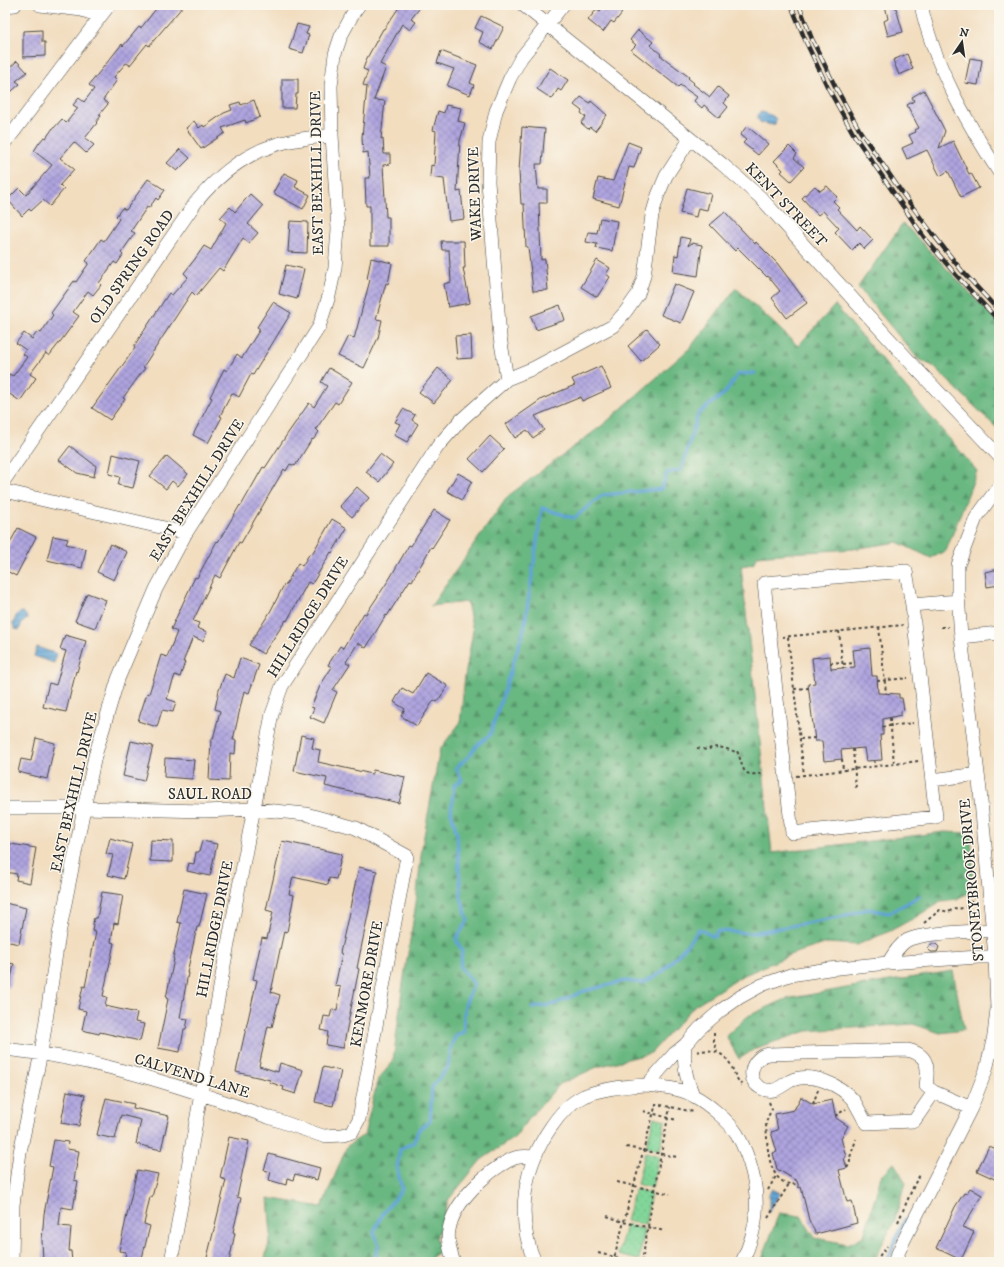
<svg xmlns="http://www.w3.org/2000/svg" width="1004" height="1267" font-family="'IM FELL DW Pica',serif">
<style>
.green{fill:url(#green-dots);stroke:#568062}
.forest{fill:url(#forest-firs);stroke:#4a7156}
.water{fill:url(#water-rules);stroke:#466880}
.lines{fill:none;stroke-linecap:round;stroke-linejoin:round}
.stream{stroke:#60a4d5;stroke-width:3.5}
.building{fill:url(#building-cross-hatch)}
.minor-casing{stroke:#494641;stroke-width:14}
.path{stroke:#494641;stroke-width:2;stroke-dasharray:3 3;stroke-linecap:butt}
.minor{stroke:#fff;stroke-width:13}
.rail-casing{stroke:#2b2b2b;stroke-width:4.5}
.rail{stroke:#fbf7ec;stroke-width:3;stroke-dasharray:9;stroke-linecap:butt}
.labels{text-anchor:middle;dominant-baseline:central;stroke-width:3;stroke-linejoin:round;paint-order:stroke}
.street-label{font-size:15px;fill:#2b2b2b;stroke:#fbf7ec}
</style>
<defs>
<pattern id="green-dots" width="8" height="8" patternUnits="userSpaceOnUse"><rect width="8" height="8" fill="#82d699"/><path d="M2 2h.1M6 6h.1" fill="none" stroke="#70b884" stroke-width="1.8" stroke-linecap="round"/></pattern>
<pattern id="forest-firs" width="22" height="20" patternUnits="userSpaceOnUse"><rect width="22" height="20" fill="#69b781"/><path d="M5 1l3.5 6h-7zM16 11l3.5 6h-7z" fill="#57956a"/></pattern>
<pattern id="water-rules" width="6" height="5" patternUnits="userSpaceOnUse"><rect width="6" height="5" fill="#60a4d5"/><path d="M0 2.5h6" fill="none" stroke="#4f86ad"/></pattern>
<pattern id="building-cross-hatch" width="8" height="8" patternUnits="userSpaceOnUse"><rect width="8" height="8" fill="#afa4df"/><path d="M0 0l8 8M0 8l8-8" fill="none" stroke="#8f86b5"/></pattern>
</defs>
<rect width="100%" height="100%" fill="#fbf7ec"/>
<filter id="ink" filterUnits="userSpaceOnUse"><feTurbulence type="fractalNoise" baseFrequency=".025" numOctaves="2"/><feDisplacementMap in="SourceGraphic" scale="8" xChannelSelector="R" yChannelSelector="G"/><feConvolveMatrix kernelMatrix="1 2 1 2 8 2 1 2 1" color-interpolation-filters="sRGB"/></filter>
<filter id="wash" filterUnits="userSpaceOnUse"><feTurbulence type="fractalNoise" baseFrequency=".012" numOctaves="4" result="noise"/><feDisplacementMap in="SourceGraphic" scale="16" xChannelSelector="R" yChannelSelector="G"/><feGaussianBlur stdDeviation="0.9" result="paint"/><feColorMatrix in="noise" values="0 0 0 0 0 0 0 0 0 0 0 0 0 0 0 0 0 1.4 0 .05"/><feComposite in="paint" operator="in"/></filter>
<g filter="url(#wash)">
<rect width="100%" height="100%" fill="#f2ddbf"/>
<path class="green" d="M654 1117 665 1120 660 1150 646 1147Z
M645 1152 659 1156 652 1188 637 1184Z
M635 1189 651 1193 645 1225 626 1221Z
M626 1225 644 1229 639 1260 618 1255Z"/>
<path class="forest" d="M903 223 999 323V430L933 366 918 359 858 287Z
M736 288 798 346 835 305 977 471 946 551 931 558 897 542 853 549 791 553 757 556 753 564 741 566 772 853 944 832 971 833 973 869 969 892 957 899 941 901 916 917 890 931 857 945 828 943 792 954 740 977 695 1005 651 1053 597 1067 560 1084 528 1119 515 1137 481 1160 449 1199 436 1239 440 1251 426 1262H264L271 1235 268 1198 322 1207 347 1146 364 1135 378 1079 393 1062 402 990 416 903 422 847 440 749 460 723 465 676 473 631 467 602 431 606 508 496 604 424 690 348Z
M953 971 964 1030 940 1033 913 1024 807 1031 756 1048 739 1059 726 1036 748 1016 786 999 852 987Z
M894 1163 906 1183 894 1222 879 1250 875 1262H761L779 1213 801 1216 815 1238 848 1244 864 1236 881 1176Z"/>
<path class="water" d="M762 112 773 116 776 119 775 124 772 125 760 122 757 118 758 114Z
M23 612 26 615 27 619 22 623 19 630 15 629 13 624 17 614Z
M37 647 57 654 54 663 34 656Z
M772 1189 780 1193 769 1212V1194Z"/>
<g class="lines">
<path class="stream" d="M532 1008 555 1004 584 991 625 981 643 983 662 972 685 947 699 929 714 937 717 931 752 933 839 917 868 909 889 913 920 896
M373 1262 379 1245 374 1232 382 1215 402 1189 397 1168 400 1149 414 1142 419 1129 430 1121 432 1087 448 1067 451 1046 456 1035 464 1032C463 1009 464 1004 474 984L460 967 462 951 456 939 468 920 461 898 457 834 451 812 454 785 462 780 456 768 470 755 477 745 490 735 524 629 542 508 574 518 603 495 661 489 667 473 681 470 698 414 726 392 738 374 755 373
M886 1262 891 1253 893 1245 905 1219"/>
</g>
<g id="blocks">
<path class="building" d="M159 5H184L149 46 147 44 130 65 126 63 114 77 117 80 103 100 108 104 99 115 101 116 96 122 97 123 85 138 94 145 86 153 74 142 60 158 74 169 60 185 64 189 50 206 43 200 31 211 29 209 22 216 9 201V198L19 188 26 195 52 165 34 151 39 143 44 137 46 138 53 128H54L62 119 66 123 78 108 73 105 79 98 84 102 94 89 89 85 122 44 123 46 139 27 141 28Z
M396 5H422L411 19 416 22 410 30 402 24 380 64 386 67 374 100 385 101 381 139 383 138 384 154H390V164L383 165 386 217H389V246H370V206H366L365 178H370L368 152 363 153 362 137 367 87 363 85 368 71 363 69 367 58 383 29H384L398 9Z
M605 5H612L622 13 614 23 611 21 603 32 588 20 597 9 600 11Z
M885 5H895L903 32 888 36 884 21 888 19Z
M481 16 504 27 493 49 479 42 483 32 475 28Z
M297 24 309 27 306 34 309 35 303 53 289 49Z
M42 30V42H45V56L23 57V31Z
M638 30 653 42 650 45 661 54 660 55 689 77 688 78 694 83 693 84 710 97 718 87 729 96 724 103 728 107 719 118 704 105 702 108 694 101 697 97 680 85 678 87 631 50 636 45 630 40Z
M441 51 477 65 470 83 474 85 470 95 447 86 454 69 437 63Z
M907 54 913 69 899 75 893 60Z
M970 58 982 60 978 85 965 83Z
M17 61 27 72 16 81 20 84 5 97V72Z
M550 68 568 80 561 91 558 89 552 99 537 89Z
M282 79H298V94H296L295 108H282Z
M924 90 945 131 939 148 953 141 969 174 971 173 979 188 961 197 948 171 940 176 927 150 907 159 902 148 913 143 909 135 916 132 915 130 919 128 907 105 914 101 912 97Z
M581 97 590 103 591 101 607 115 595 131 590 127 588 129 581 123 586 117 581 113 582 111 574 105Z
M254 100 260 117 246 123 245 120 222 128 225 133 201 149 186 128 194 121 199 128 203 125 204 127 224 113 232 110 230 105 240 102 241 105Z
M446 105 461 108 458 121 465 123 460 141 457 192 461 191 464 219 449 221 444 179 430 177 431 165 434 166 436 131 433 130 438 111 444 113Z
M747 126 768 144 758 155 743 143 746 140 740 135Z
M522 127 545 129 542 164H536L538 189H547V203H539L541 260 545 259 548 290 533 291 528 247H526L524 204H521L519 171Z
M628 142 641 147 634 168 629 167 619 206 593 199 598 178 613 181Z
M789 146 797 154 794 158 804 167 791 181 781 172 783 170 774 161Z
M180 149 190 158 177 171 167 163Z
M284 173 298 180 295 187 310 195 303 209 273 193Z
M148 179 165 190 158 200 156 198 149 208 147 207 131 231 135 233 121 253 123 255 117 264 114 262 99 283 101 285 93 295 88 291 73 312 79 316 63 338 49 356 46 353 30 374 36 378 20 401 5 391V380L9 374 13 376 27 357 23 354 26 350 16 343 24 333 32 339 38 331 41 333 53 315 51 313 59 302 74 281 76 282 89 263 86 261 101 239 104 241 119 219 116 216 122 208 126 210Z
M815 186 820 191 827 186 837 197 833 201 839 207 837 209 857 230 860 226 873 240 864 249 859 243 852 250 835 232 839 228 823 211 818 215 802 198Z
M687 188 711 194 707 210 698 208 696 217 680 213Z
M250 194 263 206 248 224 258 233 249 243 243 238 223 271 219 268 196 296 192 292 143 367 145 368 123 398 125 399 110 420 92 408 135 348 134 346 169 293 172 295 188 277 184 273 195 259 204 246 211 250 226 223 220 218 230 207 235 212Z
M725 212 755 244 756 242 777 263 807 303 787 318 772 298 780 291 768 276 767 277 738 248 735 251 710 225Z
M600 218 617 221 612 251 596 248 597 244 586 242 588 232 597 233Z
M290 221 308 222 307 253 288 252Z
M681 237 690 239 688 246 692 243 702 245 698 276 673 272 675 255 678 256Z
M441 241H464L465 268H463L470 303 448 307 444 284 451 282 449 250H442Z
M371 258 392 263 388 284 386 283 376 319 382 320 378 338 364 368 338 356 348 336 354 339 370 280 367 279Z
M597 260 610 268 606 274 610 277 597 297 581 287Z
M286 265 304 269 297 299 279 294Z
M674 284 694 292 681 323 661 315Z
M273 302 291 313 253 375 251 374 239 397 232 393 220 416 222 417 208 443 193 435 212 398 210 397 224 369 227 371 237 354 242 358 260 329 257 327Z
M560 305 565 320 536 330 531 316Z
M647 329 660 344 641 361 628 346Z
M471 335 472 358 457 359 455 336Z
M601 366 611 388 582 401 581 397 535 416 544 430 533 438 527 430 515 438 506 424 542 399 575 385 572 379Z
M329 368 352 382 338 404 335 402 316 429 319 432 313 440 312 439 295 466 290 464 286 471 284 469 241 543 239 542 220 578 215 575 193 621 199 623 197 628 207 632 203 641 193 637 183 662H185L180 677 175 675 167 699 176 702 173 712 162 710 157 727 138 721 147 693 149 694 161 655 167 657 177 632 171 629 195 577 197 578 217 541 218 542 240 505 241 506 263 467 265 468 286 436 309 403 314 407 327 386 321 382Z
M438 368 453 380 434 403 419 392Z
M403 409 415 415 412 420 418 424 407 442 394 435 400 424 395 422Z
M490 436 504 449 483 472 469 459Z
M70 446 96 466 94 477 77 473 59 460Z
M113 454 140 461 133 488 118 485 120 477 109 474Z
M380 454 393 464 379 482 366 472Z
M167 456 188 474 178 486 172 481 166 489 150 476Z
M458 473 472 481 462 500 447 491Z
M357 487 369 498 352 517 340 506Z
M434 510 450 520 432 548 431 547 412 581 410 580 387 616 386 615 366 648 358 643 346 662 350 664 333 690 337 692 324 723 310 717 314 708 311 707 320 686 332 667 328 665 340 646 343 648 364 613 366 614 390 578 409 545 411 546Z
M332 519 347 528 332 553 331 552 312 584 308 582 287 621 286 620 263 654 249 645 270 612 284 585 285 586 298 563 302 566 310 553 312 554Z
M18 528 36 537 16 576 5 570V552Z
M53 536 68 539 66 544 86 549 82 568 47 560Z
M110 544 127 552 114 580 97 572Z
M999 569V585L987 587 985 572Z
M87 593 106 600 95 628 75 621Z
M65 635 86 641 77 672 76 671 66 712 43 707 49 683 56 685 66 651 60 649Z
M870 648 872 676H877L878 693 899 694V698H902L904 710 901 711V715L883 719V735H880L882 760 866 761 864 748 841 750 842 759 824 761 822 741H815L808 684 815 683 812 658 830 656 831 669 855 667 853 650Z
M240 658 259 665 249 693 244 691 233 740H236L235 754 230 753 229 781 209 780 211 739H213L220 711 215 709 219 690 225 674 234 678Z
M426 673 448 686 437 702 434 700 417 726 401 716 405 709 394 702 402 688 413 694Z
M301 735 314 738 312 748 320 750 318 762 372 774 373 770 405 777 399 803 325 786 327 778 294 771Z
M36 738 55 743 47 779 18 772 21 759 31 761Z
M131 741 153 746 144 781 123 776Z
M165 758 194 760 192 779 164 777Z
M110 838 132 844 124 879 108 875 113 855 106 854Z
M151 840 173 841V862L150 861Z
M202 841 217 844 210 876 187 871 189 863 194 864 196 852H199Z
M282 841 342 854 336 879 329 878 328 885 293 877 289 894 294 895 287 932 284 931 271 992 280 995 272 1027 268 1026 259 1066 278 1072 280 1063 303 1070 296 1094 283 1090 284 1087 269 1082 270 1080 236 1072 257 980 253 979 262 938 267 939 273 912 266 910Z
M5 843 36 848 30 883 16 880 17 874 5 872Z
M359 867 377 871 357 968 359 969 343 1048 326 1045 328 1032 321 1030 324 1016 330 1017 332 1009 337 1010 341 987 335 986 342 954 340 953Z
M184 889 207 894 199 927H197L187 973H188L180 1018 188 1019 186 1029H184L180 1052 158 1048 168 999 166 998 174 959 173 958 181 923 177 922Z
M102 892 123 895 118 924 114 923 111 942 114 943 103 996 107 997 105 1006 137 1013 135 1022 144 1024 140 1041 100 1032 99 1034 82 1030 86 1011 78 1009 83 986 85 987 96 932 92 931 94 918H97Z
M5 903 26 908 19 944 5 941Z
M931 944H936L939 947 937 952H931L928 949Z
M5 962 14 964 9 988H5Z
M323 1067 341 1071 333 1106 315 1102Z
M67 1091 85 1095 79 1126 61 1123Z
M801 1097 813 1104 832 1100 836 1118 848 1126 841 1138 846 1157 844 1158 847 1168 839 1170 847 1202 852 1201 857 1223 816 1234 809 1220 801 1187 799 1188 797 1181 777 1169 773 1153 777 1152 771 1132 778 1130 775 1114 794 1110Z
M106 1098 134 1104 133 1108 169 1116 161 1150 136 1144 141 1120 121 1115 115 1139 97 1135Z
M229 1137 249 1141 237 1197 241 1198 233 1232 235 1233 229 1262H206L226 1180 220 1178Z
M54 1140 68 1142 67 1149 79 1151 74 1180 78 1181 73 1209 61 1207 59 1226 71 1227 69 1251H71L72 1262H43L42 1240 44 1214 53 1167 49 1166Z
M989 1146 999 1150V1181L977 1171Z
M269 1154 320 1168 317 1180 295 1174 293 1180 287 1178 286 1185 269 1180 271 1172 264 1170Z
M137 1170 158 1174 152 1197H150L144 1224 150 1226 141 1262H124L126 1252 119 1251Z
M970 1188 982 1195 963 1227 974 1232 961 1260 936 1248 955 1207 964 1193 966 1194Z"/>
</g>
</g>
<g filter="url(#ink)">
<use href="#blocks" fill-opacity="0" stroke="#494641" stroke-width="1"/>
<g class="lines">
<g class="minor-casing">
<path id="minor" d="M40 5 82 10 100 16
M523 5 722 164 760 197 912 364 999 456
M921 5C934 65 966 121 999 172
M5 6 15 5
M5 142 12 134 109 5
M507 379 500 337 488 182 489 142 496 111 510 78 521 58 563 5
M5 479 196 202C216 178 242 156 272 146 290 139 312 138 332 135
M5 491 186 533
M906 571 912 605 936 817 792 833 764 583Z
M912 605 958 601
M961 637 999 633
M932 780 978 774
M5 808H84L204 811 254 809 306 814 356 828 407 856 359 1119 352 1132 343 1135 323 1136C253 1112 184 1086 112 1068 77 1059 41 1053 5 1049
M888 963C893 955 898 946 906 941 920 932 974 932 993 930
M685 1045C683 1064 686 1078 693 1095
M647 1085C662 1087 680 1088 694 1096 707 1103 729 1121 737 1134 750 1157 758 1186 756 1213 755 1229 749 1247 742 1262
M934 1092 914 1121 866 1123C862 1116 858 1108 854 1101 841 1085 811 1071 790 1081 781 1086 774 1094 763 1089 744 1081 751 1057 769 1054L907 1050C928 1054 929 1067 926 1086L934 1092 971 1108
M12 1262 13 1205 20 1152 41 1053 59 934 84 808 95 756 118 679 156 589 186 533 319 327 329 296 335 268 338 229 332 135 331 86 335 54 341 36 354 12 359 5
M171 1262 224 965 272 714 282 686 438 446 461 420 507 379 534 368 613 326 626 311 638 294 644 276 652 215 658 195 666 176 690 139
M450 1262 453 1260C450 1250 447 1240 449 1230 453 1203 486 1172 510 1160 517 1156 526 1156 534 1157
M535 1262C515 1217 524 1166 551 1127 559 1115 571 1102 584 1096 603 1088 626 1086 647 1085L674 1054 685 1045 699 1029 720 1011 740 997 762 985 790 975 829 969 888 963 979 957H995
M894 1262 904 1240 971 1108 986 1070 994 1036 997 1009 995 957 980 790 961 637 958 595V565L976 518 999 486"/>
</g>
<path class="path" d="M879 627 886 693
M941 627H948
M839 631 843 668
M782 637 903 625
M788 637 804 775
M830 663 842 662
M843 664 854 663
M877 681 908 678
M794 689 809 688
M890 718 894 764
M882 727 913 723
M800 739 815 738
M697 748 707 750C717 744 726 749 736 752L737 751C745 768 739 778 764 773
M853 749 856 789
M842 759 843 770
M874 760 875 766
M796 776 919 761
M924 923 940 910 949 912 954 908 959 909 968 906 974 898
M714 1033V1042L717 1051
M697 1052C712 1048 723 1052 731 1065 734 1072 736 1079 742 1085
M769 1102 772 1109C770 1113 768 1116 767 1120 765 1126 767 1133 767 1139 768 1157 772 1188 798 1184
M813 1104 818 1090
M643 1111 677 1120
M835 1116 846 1109
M626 1147 677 1157
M847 1168 850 1163C849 1155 854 1148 856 1139
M617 1182 670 1194
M768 1190 776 1176
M607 1216 623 1222 665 1231
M768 1218 789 1184
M898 1222 915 1183 920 1175
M598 1253 635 1262
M613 1262 656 1104 694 1112 695 1111
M642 1262 654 1191 670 1107
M878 1262 880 1255 887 1246"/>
<use href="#minor" class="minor"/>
<g class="rail-casing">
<path id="rail" d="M791 5 806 42 828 88 854 135 924 237 956 275 999 321
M799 5 812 39 835 86 860 131 900 190 932 233 962 271 999 311"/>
</g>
<use href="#rail" class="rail"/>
</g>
</g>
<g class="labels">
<g class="street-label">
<text transform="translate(317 173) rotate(-91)">EAST BEXHILL DRIVE</text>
<text transform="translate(475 194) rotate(-92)">WAKE DRIVE</text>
<text transform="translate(786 205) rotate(46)">KENT STREET</text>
<text transform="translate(132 267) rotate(-55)">OLD SPRING ROAD</text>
<text transform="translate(197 490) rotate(-58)">EAST BEXHILL DRIVE</text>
<text transform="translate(308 617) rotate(-58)">HILLRIDGE DRIVE</text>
<text transform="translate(74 792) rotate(-77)">EAST BEXHILL DRIVE</text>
<text x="210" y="794">SAUL ROAD</text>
<text transform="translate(972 880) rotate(-95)">STONEYBROOK DRIVE</text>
<text transform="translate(215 929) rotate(-79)">HILLRIDGE DRIVE</text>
<text transform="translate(367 984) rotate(-80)">KENMORE DRIVE</text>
<text transform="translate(192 1076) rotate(17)">CALVEND LANE</text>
</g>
</g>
<rect width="1004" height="1267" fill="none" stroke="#fbf7ec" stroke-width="20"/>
<g transform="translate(962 42) rotate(13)" stroke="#fbf7ec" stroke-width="3" paint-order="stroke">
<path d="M0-3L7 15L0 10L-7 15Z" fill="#2b2b2b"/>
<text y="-6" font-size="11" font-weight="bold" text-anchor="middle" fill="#2b2b2b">N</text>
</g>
</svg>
